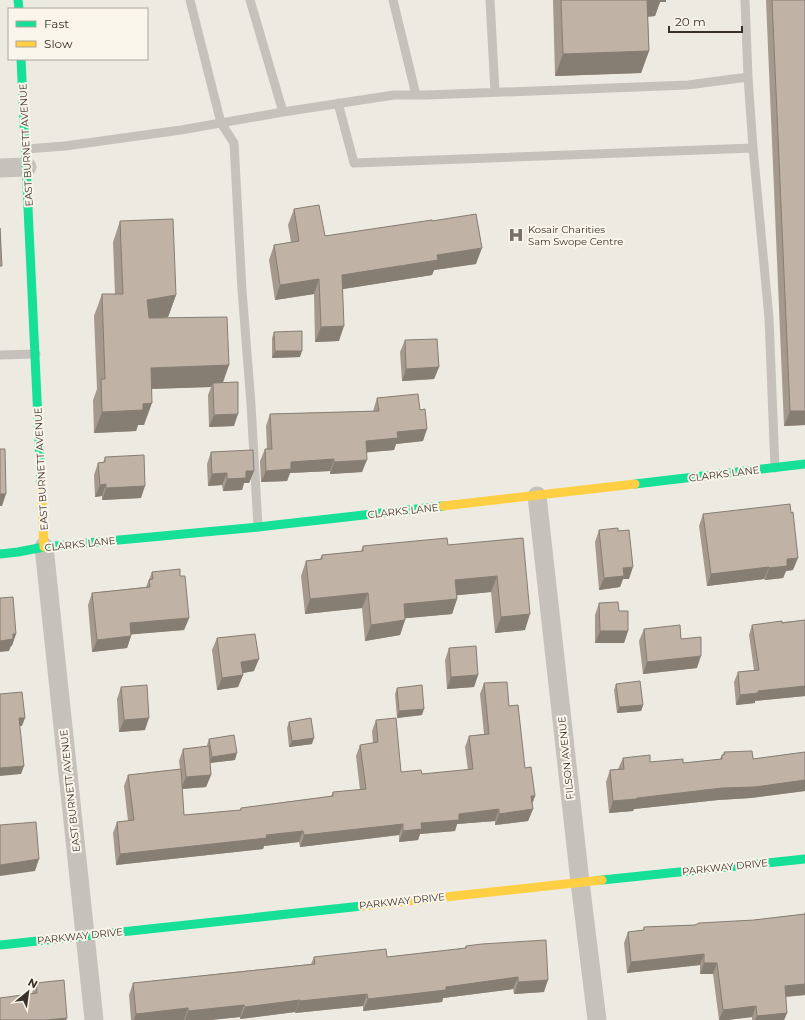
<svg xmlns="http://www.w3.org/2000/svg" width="805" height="1020" font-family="Montserrat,sans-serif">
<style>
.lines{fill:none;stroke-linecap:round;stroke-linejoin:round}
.lane{stroke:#c6c2bb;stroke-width:9}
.street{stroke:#c6c2bb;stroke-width:19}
.fast{stroke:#16e098;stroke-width:9}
.slow{stroke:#ffcf43;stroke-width:9}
.wall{fill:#a5998d}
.shaded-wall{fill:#867d73}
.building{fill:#c0b2a4;stroke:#867d73}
.labels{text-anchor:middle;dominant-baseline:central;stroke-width:4;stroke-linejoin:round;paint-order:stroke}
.street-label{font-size:10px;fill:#383029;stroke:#faf5ea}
.poi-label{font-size:10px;fill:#383029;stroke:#faf5ea;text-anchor:start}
</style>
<rect width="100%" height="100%" fill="#edeae2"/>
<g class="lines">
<path class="lane" d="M190 0 221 123 234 143 242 290 251 404 258 527
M250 0 283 112
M393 0 416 95
M490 0 495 92
M745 0 748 77 753 148 769 318 775 468
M338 103 354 163 753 148
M26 149 65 146 181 130 283 112 394 95H427L688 85 748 77
M0 355 36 354"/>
<path class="street" d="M0 168 27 167
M537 496 580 882 597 1020
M44 547 94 1020"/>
<path class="fast" d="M18 0 19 9
M21 59 41 484
M635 484 805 464
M0 554 18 552 44 547 258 527 443 506
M602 880 805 859
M0 945 362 906"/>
<path class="slow" d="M41 484 44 547
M443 506 635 484
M362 906 602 880"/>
</g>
<path class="wall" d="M553 0H666V2H660L655 16 648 17 649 51 641 73 555 76Z
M766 0H805V425L784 426Z
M294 209 325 236 432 221 476 264 434 270 432 275 343 289 339 341 315 342 314 294 275 300 269 260 274 245 291 242 288 225Z
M120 221 176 295 168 317 157 318 229 365 223 383 234 426 209 427 208 395 211 387 152 389 144 425H138L136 431 94 433 93 400 97 389 94 316 102 294H115L113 242Z
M274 332 300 357 272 358V338Z
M405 340 439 367 434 379 402 381 400 352Z
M377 398 423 441 396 444 394 450 366 452 362 472 330 474V471L290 473 287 481 261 482 260 461 265 449H267L266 426 270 414 373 411Z
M211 452 254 471 249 483H244L242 490 223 491 222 485 208 486 207 464Z
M105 457 141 498 102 500V496L95 497 94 475 98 463H103Z
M703 514 793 570 786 571 783 578 765 580 764 579 707 586 699 526Z
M599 530 629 579H623L620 587 599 590 595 542Z
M523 538 525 630 495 633 491 592 457 595V599L452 614 405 618V620L400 635 365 641 362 608 305 614 301 576 306 561 320 559 322 555 361 551 363 546 448 545Z
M152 572 180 576 189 618 184 630 131 634V636L127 648 92 652 88 605 92 593 146 587Z
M599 603 619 611 628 631 624 643H595V615Z
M805 620V696L755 701V703L736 705 734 682 738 672 754 670 749 635 752 625Z
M644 629 681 639 697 668 643 674 639 641Z
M217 638 254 671 243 673V675L238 687 217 690 212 650Z
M449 648 478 675 474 687 447 689 445 660Z
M484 683 509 706 525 768 535 796 532 804 533 809 528 821 495 825V821L457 824 455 831 420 834 418 840 399 842V835L300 847 299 842 264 846 263 849 116 865 113 833 117 822 128 821 124 786 128 775 180 769 179 761 183 749 207 746V745L209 739 235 760 210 763 211 775 206 787 182 789 184 815 240 810 241 808 331 796 333 792 360 790 356 756 360 745 373 743 372 731 376 720 401 772 422 774 468 770 465 747 469 736 484 734 480 694Z
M616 684 643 705 641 711 617 713 614 690Z
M121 687 145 730 119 732 117 699Z
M397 688 422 715 397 718 395 694Z
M289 722 312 744 289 747 287 728Z
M724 752 753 759 805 752V791L751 798 718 800 634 809 633 811 609 813 606 782 610 770 618 769 623 758 650 762 683 763 720 759 722 755H723Z
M805 912V995L786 997 787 1013 784 1020H752V1017L727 1020H719L713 974H700V965L627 973 624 943 628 932 643 930 644 927 695 925 754 920 804 914Z
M466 946 544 992 514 994 513 989 443 998 442 1002 363 1011V1006L295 1013V1012L240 1019V1017L210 1020H131L129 995 133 983 311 964 314 957H387L465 948Z
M36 983 67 1018 66 1020H0L32 993Z"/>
<path class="shaded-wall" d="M645 0H666V2H660L655 16 639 17Z
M649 51 641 73 555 76 563 54Z
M482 248 476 264 434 270 432 275 337 290 342 275 437 255Z
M319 279 314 294 275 300 280 285Z
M176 295 168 317 140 321 147 300Z
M344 326 339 341 315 342 321 327Z
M275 351H302L300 357 272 358Z
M229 365 221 386 213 383 211 387 144 389 151 368Z
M439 367 434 379 402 381 406 369Z
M152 403 144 425H138L136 431 94 433 102 412 143 404Z
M790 411H805V425L784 426Z
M238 414 234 426 209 427 214 415Z
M427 429 423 441 396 444 394 450 361 453 366 441 397 432Z
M334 459 330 471 290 473 287 481 261 482 266 471 291 462Z
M367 460 362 472 330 474 334 462Z
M246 471H254L249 483H244L242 490 223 491 227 479Z
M227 473 222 485 208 486 212 474Z
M106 484 102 496 95 497 100 485Z
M145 486 141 498 102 500 106 488Z
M0 494H6L2 506H0Z
M798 558 793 570 786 571 783 578 765 580 769 568 787 559Z
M633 567 629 579H623L620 587 599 590 604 578 623 568Z
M769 567 764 579 707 586 711 574Z
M497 576 491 592 450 596 455 580Z
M368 593 362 608 305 614 310 599Z
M457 599 452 614 398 619 404 604Z
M530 614 525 630 495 633 501 617Z
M189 618 184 630 125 635 130 623Z
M405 620 400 635 365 641 371 625Z
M600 631H628L624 643H595Z
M13 634H16L12 646H11L9 651 0 652V641Z
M131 636 127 648 92 652 97 640Z
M701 656 697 668 643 674 647 662Z
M259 659 254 671 237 674 241 662Z
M243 675 238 687 217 690 222 678Z
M478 675 474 687 447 689 451 677Z
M805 686V696L755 701V703L736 705 740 695 758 691Z
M643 705 641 711 617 713 619 707Z
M424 709 422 715 397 718 399 711Z
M19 718H25L22 726H16Z
M149 718 145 730 119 732 124 720Z
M314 738 312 744 289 747 292 741Z
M237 753 235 760 209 763 212 757Z
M24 766 21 774 0 776V768Z
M211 775 206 787 181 789 186 777Z
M805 780V791L751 798 718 800 634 809 633 811 609 813 613 801 722 788Z
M531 796H535L531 807Z
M499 809 495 821 457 824 455 831 420 834 418 840 399 842 403 831 421 823 459 814Z
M533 809 528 821 495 825 499 814Z
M403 824 399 835 300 847 304 835Z
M303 831 299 842 264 846 263 849 116 865 120 854Z
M39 859 35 871 0 876V865Z
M704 954 700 965 627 973 631 962Z
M704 963H717L713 974H700Z
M518 977 513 989 443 998 442 1002 363 1011 368 999 446 987Z
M548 980 544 992 514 994 518 982Z
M805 984V995L781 997 785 986Z
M367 994 363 1006 295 1013 300 1001Z
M300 1000 295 1012 240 1019 245 1007Z
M244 1005 240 1017 210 1020H185L188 1011Z
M756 1006 752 1017 727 1020H719L723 1010Z
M188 1008 184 1020H134L136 1014Z
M787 1013 784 1020H755L757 1016Z
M67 1018 66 1020H46Z"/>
<path class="building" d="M561 0H647L649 51 563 54Z
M772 0H805V411H790Z
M319 205 325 236 432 220V221L476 214 482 248 437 255 438 260 342 275 344 326 321 327 319 279 280 285 274 245 299 241 294 209Z
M173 219 176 295 147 300 149 318 227 317 229 365 151 368 152 403 143 404V410L102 412 101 379H105L102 294H123L120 221Z
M0 228 2 266H0Z
M302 331V351H275L274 332Z
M437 339 439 367 406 369 405 340Z
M238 382V414L214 415 213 383Z
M418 394 420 410 425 409 427 429 397 432 398 438 366 441 367 460 334 462V459L291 462V469L266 471 265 449H272L270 414 379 411 377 398Z
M0 449H5L6 494H0Z
M253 450 254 471H246V478L227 479V473L212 474 211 452Z
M144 455 145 486 106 488V484L100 485 98 463 105 462V457Z
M790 504 791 513 793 512 798 558 787 559V566L769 568V567L711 574 703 514Z
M618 528V531L629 530 633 567 623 568 624 576 604 578 599 530Z
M447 538 448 545 523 538 530 614 501 617 497 576 455 580 457 599 404 604 405 620 371 625 368 593 310 599 306 561 322 559V555L363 551V546Z
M180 569V576H185L189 618 130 623 131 636 97 640 92 593 150 587 149 580 153 579 152 572Z
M13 597 16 634H13V639L0 641V598Z
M618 602 619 611H628V631H600L599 603Z
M805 620V686L758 691V693L740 695 738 672 759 670 752 625 782 621V623Z
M680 625 681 639 701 637V656L647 662 644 629Z
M255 634 259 659 241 662 243 675 222 678 217 638Z
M476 646 478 675 451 677 449 648Z
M640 681 643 705 619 707 616 684Z
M507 682 509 706 518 705 525 768 531 767 535 796H531L533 809 499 814V809L459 814V820L421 823 422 829 403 831V824L304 835 303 831 266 835 267 838 120 854 117 822 134 820 128 775 181 769 184 815 241 810V808L333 796V792L366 789 360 745 378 742 376 720 396 718 401 772 421 770 422 774 473 769 469 736 489 734 484 683Z
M147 685 149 718 124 720 121 687Z
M422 685 424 709 399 711 397 688Z
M22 692 25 718H19L24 766 0 768V694Z
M311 718 314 738 292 741 289 722Z
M234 735 237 753 212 757 209 739Z
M209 746 211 775 186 777 183 749Z
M752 751 753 759 805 752V780L755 787 722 788 637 798V799L613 801 610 770 624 769 623 758 650 755V762L683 759V763L722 759V755L725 754 724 752Z
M36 822 39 859 0 865V825Z
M805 914V984L785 986 787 1013 757 1016 756 1006 723 1010 717 963H704V954L631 962 628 932 644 930V927L695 925 699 923 754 920Z
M546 940 548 980 518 982V977L446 987V990L368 999 367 994 300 1001V1000L245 1007 244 1005 188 1011V1008L136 1014 133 983 315 964 314 957 386 949 387 957 466 948V946L482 944Z
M64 980 67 1018 46 1020H0V998L37 993 36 983Z"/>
<defs>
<g id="hospital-bare" transform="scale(1.2)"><path d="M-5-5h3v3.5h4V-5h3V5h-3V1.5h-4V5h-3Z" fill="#77716a" stroke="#faf5ea" stroke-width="2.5" paint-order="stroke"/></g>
</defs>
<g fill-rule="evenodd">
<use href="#hospital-bare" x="516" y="235"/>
</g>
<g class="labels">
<g class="street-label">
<text transform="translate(26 145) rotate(-93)">EAST BURNETT AVENUE</text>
<text transform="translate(41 469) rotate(-93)">EAST BURNETT AVENUE</text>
<text transform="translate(724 474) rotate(-7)">CLARKS LANE</text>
<text transform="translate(403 511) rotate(-6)">CLARKS LANE</text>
<text transform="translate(80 544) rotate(-6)">CLARKS LANE</text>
<text transform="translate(566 758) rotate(-96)">FILSON AVENUE</text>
<text transform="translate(70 791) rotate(-96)">EAST BURNETT AVENUE</text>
<text transform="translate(725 867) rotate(-6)">PARKWAY DRIVE</text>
<text transform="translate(402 901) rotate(-6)">PARKWAY DRIVE</text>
<text transform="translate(80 936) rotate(-6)">PARKWAY DRIVE</text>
</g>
<g class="poi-label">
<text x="528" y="229">Kosair Charities<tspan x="528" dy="12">Sam Swope Centre</tspan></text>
</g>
</g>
<rect x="8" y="8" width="140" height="52" fill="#faf5ea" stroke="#aca69d"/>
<rect x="16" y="21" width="20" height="6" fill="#16e098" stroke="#aca69d"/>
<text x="44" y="28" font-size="12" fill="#383029">Fast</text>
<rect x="16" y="41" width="20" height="6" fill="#ffcf43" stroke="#aca69d"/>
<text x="44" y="48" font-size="12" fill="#383029">Slow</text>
<g transform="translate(28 992) rotate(29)" stroke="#faf5ea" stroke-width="3" paint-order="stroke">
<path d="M0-3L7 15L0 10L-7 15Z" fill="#383029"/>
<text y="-6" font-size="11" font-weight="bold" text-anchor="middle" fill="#383029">N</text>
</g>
<path d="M669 26v6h73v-6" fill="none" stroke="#383029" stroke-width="2"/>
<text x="675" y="26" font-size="12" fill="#383029" stroke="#faf5ea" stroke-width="3" paint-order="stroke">20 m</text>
</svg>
